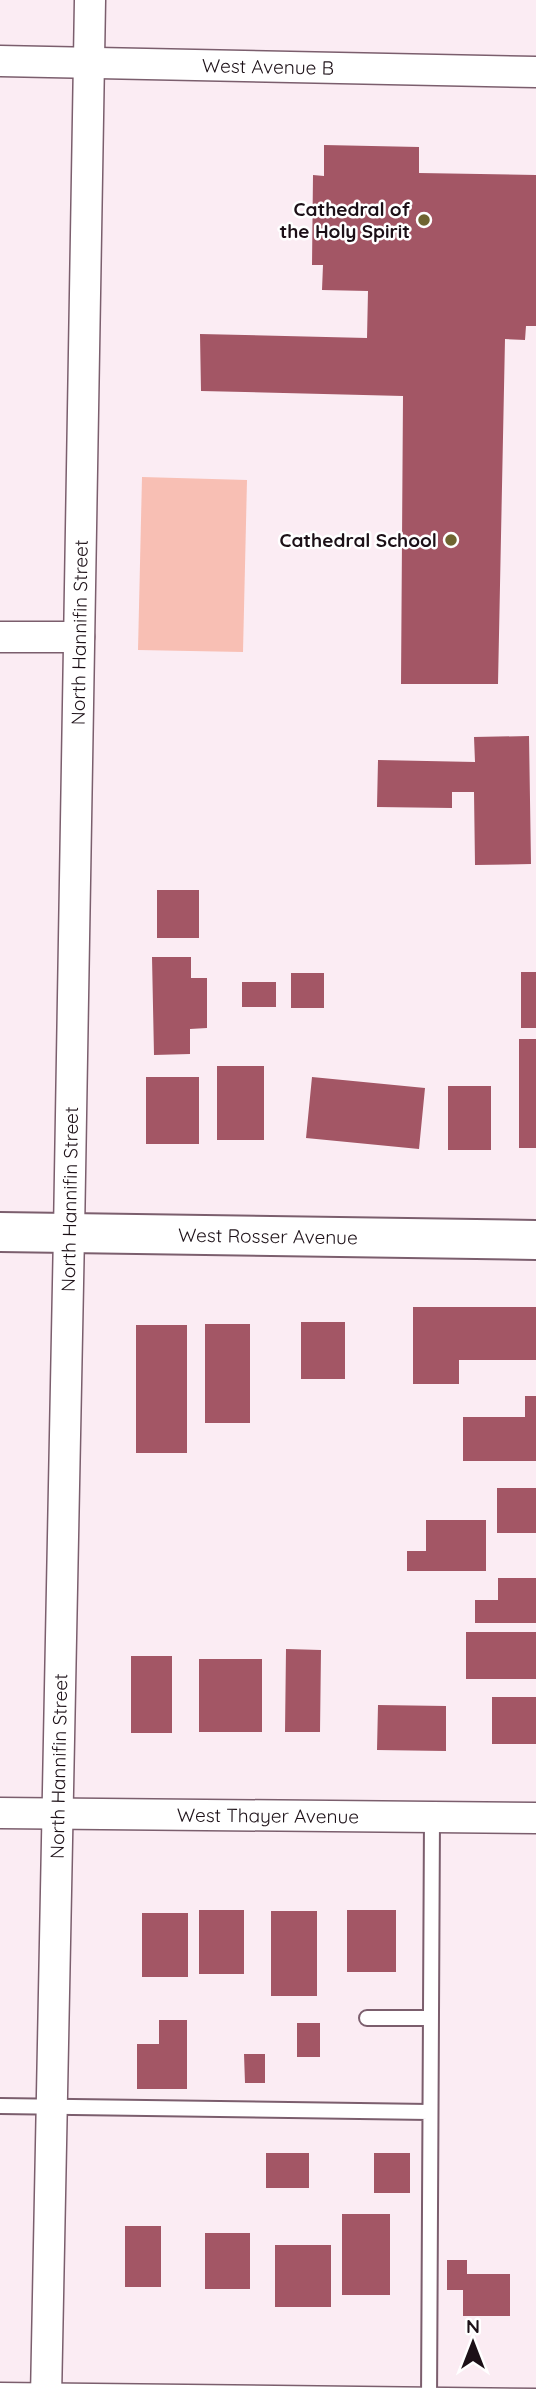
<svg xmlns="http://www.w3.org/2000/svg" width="536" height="2406" font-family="Quicksand,sans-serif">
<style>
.green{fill:#f8bfb4}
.building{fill:#a35665}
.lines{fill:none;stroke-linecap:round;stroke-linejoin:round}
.lane-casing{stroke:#7b5e6d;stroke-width:18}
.street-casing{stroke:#7b5e6d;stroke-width:33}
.secondary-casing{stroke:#7b5e6d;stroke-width:42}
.lane{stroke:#fff;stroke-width:14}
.street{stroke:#fff;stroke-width:30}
.secondary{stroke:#fff;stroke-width:38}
.poi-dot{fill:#6f6431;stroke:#fff;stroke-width:2.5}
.labels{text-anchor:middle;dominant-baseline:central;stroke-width:5;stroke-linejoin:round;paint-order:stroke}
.street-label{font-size:19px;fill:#1c1017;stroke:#fff}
.poi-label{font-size:19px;font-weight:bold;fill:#1c1017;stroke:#fff;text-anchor:end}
</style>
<rect width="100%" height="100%" fill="#fbecf3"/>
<path class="green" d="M142 477 247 480 243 652 138 650Z"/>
<path class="building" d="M324 145 419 147V173L536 175V326H526L525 340 505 339 498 684H401L403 396 201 391 200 334 367 338 368 291 322 290 323 265H312L313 175 324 176Z
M529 736 531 864 475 865 474 792H452V808L377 807 378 760 475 762 474 737Z
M157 890H199V938H157Z
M152 957H191V978H207V1028L190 1029V1054L154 1055Z
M521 972H536V1028H521Z
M291 973H324V1008H291Z
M242 982H276V1007H242Z
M519 1039H536V1148H519Z
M217 1066H264V1140H217Z
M146 1077H199V1144H146Z
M312 1077 425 1088 419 1149 306 1138Z
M448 1086H491V1150H448Z
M413 1307H536V1360H459V1384H413Z
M301 1322H345V1379H301Z
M205 1324H250V1423H205Z
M136 1325H187V1453H136Z
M525 1396H536V1461H463V1417H525Z
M497 1488H536V1533H497Z
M426 1520H486V1571H407V1551H426Z
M498 1578H536V1623H475V1600H498Z
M466 1632H536V1679H466Z
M286 1649 321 1650 320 1732H285Z
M131 1656H172V1733H131Z
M199 1659H262V1732H199Z
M492 1697H536V1744H492Z
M378 1705 446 1706V1751L377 1750Z
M199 1910H244V1974H199Z
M347 1910H396V1972H347Z
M271 1911H317V1996H271Z
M142 1913H188V1977H142Z
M159 2020H187V2089H137V2044H159Z
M297 2023H320V2057H297Z
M244 2054H265V2083H245Z
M266 2153H309V2188H266Z
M374 2153H410V2193H374Z
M342 2214H390V2295H342Z
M125 2226H161V2287H125Z
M205 2233H250V2289H205Z
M275 2245H331V2307H275Z
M447 2260H467V2274H510V2316H463V2290H447Z"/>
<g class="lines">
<g class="lane-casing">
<path id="lane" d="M367 2018H430
M0 2106 429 2112
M429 2403 432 1817"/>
</g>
<g class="street-casing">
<g id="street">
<path id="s1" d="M0 61 536 72"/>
<path d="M0 637H79"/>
<path id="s2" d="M0 1813 536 1818"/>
<path d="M0 2398 536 2404"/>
<path id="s3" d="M46 2398 69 1233 90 0"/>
</g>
</g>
<g class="secondary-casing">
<g id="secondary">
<path id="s4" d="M0 1232 536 1240"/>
</g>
</g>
<use href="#lane" class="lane"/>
<use href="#street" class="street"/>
<use href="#secondary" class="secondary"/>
</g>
<g class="poi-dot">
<circle cx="424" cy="220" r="7"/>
<circle cx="451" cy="540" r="7"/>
</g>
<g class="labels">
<g class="street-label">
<text stroke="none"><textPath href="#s1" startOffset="268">West Avenue B</textPath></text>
<text stroke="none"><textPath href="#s3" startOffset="1766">North Hannifin Street</textPath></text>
<text stroke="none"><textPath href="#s3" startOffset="1199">North Hannifin Street</textPath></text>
<text stroke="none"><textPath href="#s4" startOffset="268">West Rosser Avenue</textPath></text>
<text stroke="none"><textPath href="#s3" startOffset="632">North Hannifin Street</textPath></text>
<text stroke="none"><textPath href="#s2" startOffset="268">West Thayer Avenue</textPath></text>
</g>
<g class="poi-label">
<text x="410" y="209">Cathedral of<tspan x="410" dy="22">the Holy Spirit</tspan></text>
<text x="437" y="540">Cathedral School</text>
</g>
</g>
<g transform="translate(473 2343)" stroke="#ffffff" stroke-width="5" paint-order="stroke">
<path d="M0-5L12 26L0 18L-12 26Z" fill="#1c1017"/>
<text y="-10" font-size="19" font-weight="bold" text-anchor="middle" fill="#1c1017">N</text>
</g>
</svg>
